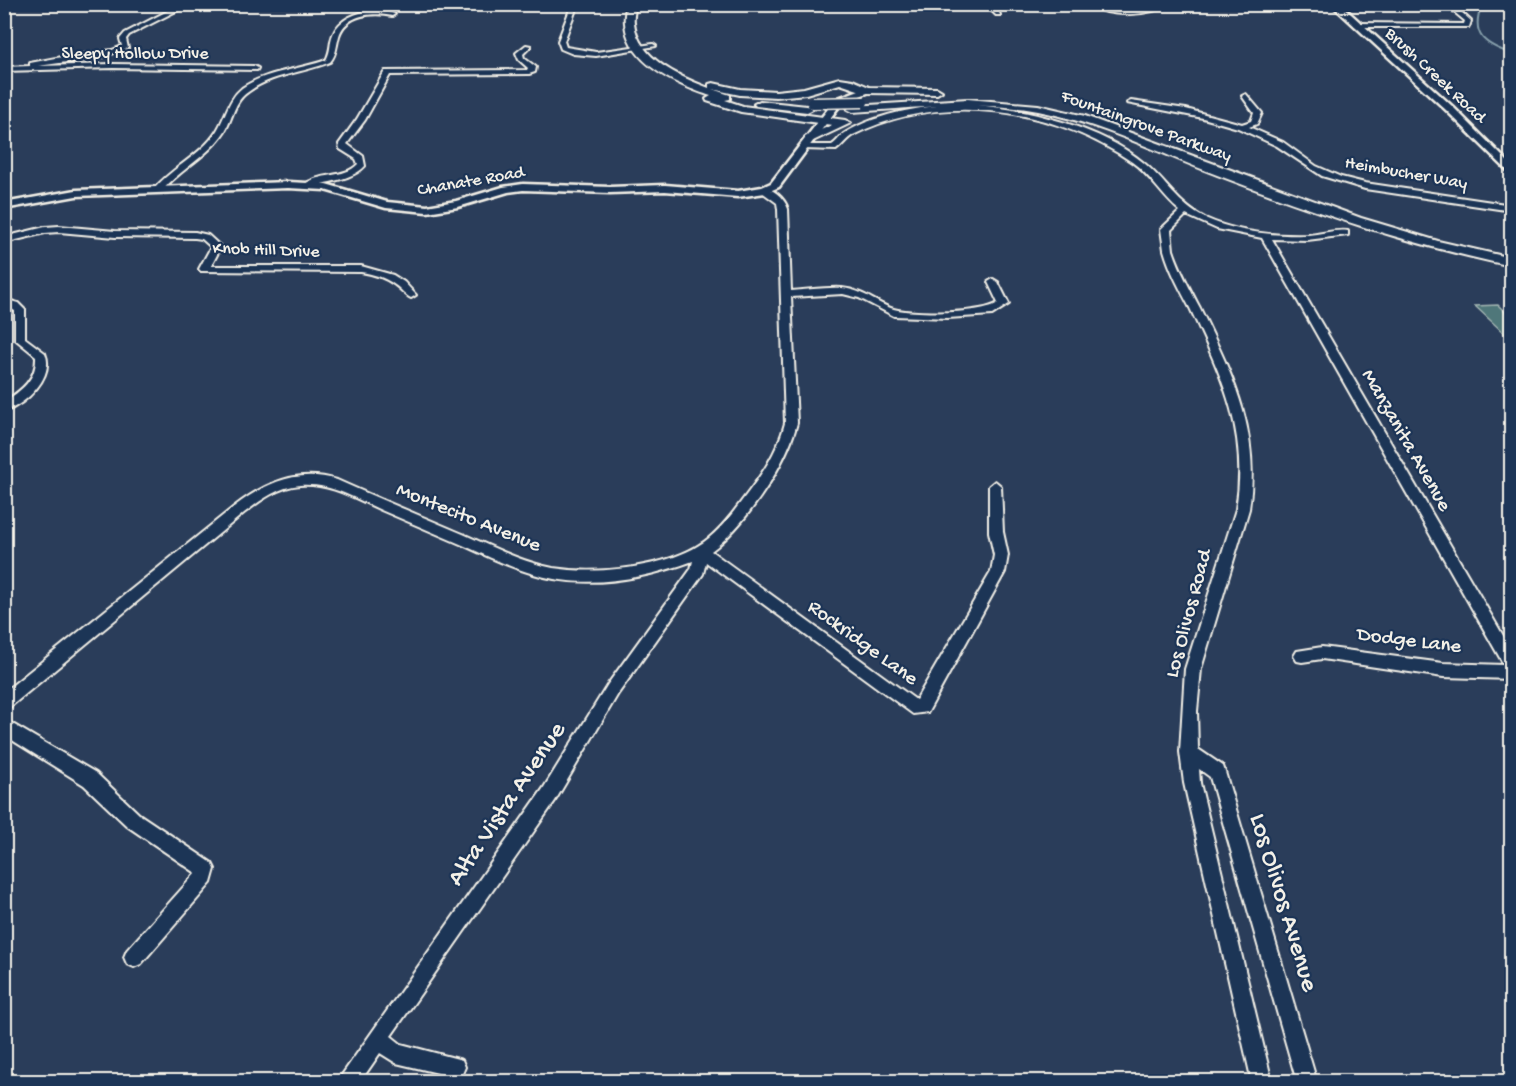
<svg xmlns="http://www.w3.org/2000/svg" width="1516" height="1086" font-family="'Gochi Hand',sans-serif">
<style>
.green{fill:#50777a;stroke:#a2b4b1;stroke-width:1.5}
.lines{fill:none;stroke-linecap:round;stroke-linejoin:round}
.stream{stroke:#869fab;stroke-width:2}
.minor-casing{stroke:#f4f1e8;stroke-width:4}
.tertiary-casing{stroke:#f4f1e8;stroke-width:5}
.secondary-casing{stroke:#f4f1e8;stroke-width:4}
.minor{fill:#1d3557;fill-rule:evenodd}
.tertiary{fill:#1d3557;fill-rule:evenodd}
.secondary{fill:#1d3557;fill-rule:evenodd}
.secondary-bridge-casing{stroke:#f4f1e8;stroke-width:13;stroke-linecap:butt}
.secondary-bridge{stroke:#1d3557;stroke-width:10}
.labels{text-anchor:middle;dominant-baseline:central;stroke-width:4.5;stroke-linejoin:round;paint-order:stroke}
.far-street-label{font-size:18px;fill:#f4f1e8;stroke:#1d3557}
.street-label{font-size:21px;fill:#f4f1e8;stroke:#1d3557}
.near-street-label{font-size:26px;fill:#f4f1e8;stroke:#1d3557}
</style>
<rect width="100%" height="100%" fill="#2a3d5a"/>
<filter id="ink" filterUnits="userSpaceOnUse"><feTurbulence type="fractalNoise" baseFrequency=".0167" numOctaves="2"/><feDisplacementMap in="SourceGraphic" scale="12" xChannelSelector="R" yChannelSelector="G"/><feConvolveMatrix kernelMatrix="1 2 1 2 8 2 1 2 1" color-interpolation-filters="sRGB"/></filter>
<g filter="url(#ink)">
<path class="green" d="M1498 305 1511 318V334L1506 335 1475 306Z"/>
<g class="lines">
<path class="stream" d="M1482 4C1469 36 1486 45 1512 54"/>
<g class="minor-casing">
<path id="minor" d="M181 4H190L129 35 126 39 128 48 103 57 38 66 113 64 254 66 258 68 257 70 113 68 4 71V67L30 66V63L56 58 112 50 122 46 120 39 125 33Z
M572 4H578L564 41 566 47 596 52 653 44 656 46 596 56 573 54 561 49 558 41Z
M990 4H996L1000 15H996L990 9Z
M1087 4 1119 10 1173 4C1147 16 1112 19 1087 4Z
M1454 4H1460L1459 10 1471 21 1469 27H1357L1354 25 1357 23 1464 24 1465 21 1453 11Z
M367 11H384L395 14 392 16C373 12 346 14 339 36 336 46 337 54 330 62 304 73 271 74 248 92 234 101 233 118 225 131 209 156 180 169 161 192H155V188C173 167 201 155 216 132 226 117 228 99 242 88 266 71 299 70 326 60 330 53 330 48 331 41 335 22 350 15 367 11Z
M4 22 8 23 9 24 4 26Z
M526 45 531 46 523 54 524 58 536 67 535 72 529 74 390 75 365 120 347 144 363 156 365 166C351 181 326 181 308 188L304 185C319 172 344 179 358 164L356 159 340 149 339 144 357 119 385 71 527 70 528 68 519 60 516 53Z
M1246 94 1262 113 1257 124 1249 127 1283 142 1316 166 1341 177 1365 183 1512 205V211L1365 189 1322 176 1277 146 1238 128 1203 118 1127 103 1131 101 1186 109 1242 124 1251 121 1254 113 1242 96Z
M968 104C1025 109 1099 126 1144 163 1166 181 1178 205 1205 218 1236 232 1274 236 1308 235 1321 234 1336 229 1348 231V235L1307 240 1272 239 1512 651V679L1443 677 1322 659 1302 662 1297 661 1294 656 1297 651 1322 647 1443 663 1504 665 1262 238 1217 229 1186 215 1171 230 1173 250C1180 271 1190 289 1200 308 1233 377 1261 431 1249 509L1201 669 1197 711 1198 749 1223 766 1225 772 1317 1082H1297L1210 777 1199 769 1200 783 1272 1082H1252L1184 783 1180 752 1185 669 1236 509C1249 431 1222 377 1190 308 1180 289 1170 271 1164 250L1161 229 1180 211C1162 197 1151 175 1132 162 1052 107 941 91 853 135 846 139 842 146 836 150L803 149 799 147 803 145H832C837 142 840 136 845 133 879 112 929 105 968 104Z
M762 188C773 187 785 199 788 209L791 291C808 290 826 287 842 288 865 290 880 307 898 310 919 314 981 314 998 303L988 282 993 279 998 282 1009 304 992 315 948 318 894 316 859 298 843 294 791 297 797 423C786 465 746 525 711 551L916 700 991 572 994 555 989 532V486L995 481 1001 486 1003 532 1008 555 1005 572 928 712 913 714 706 562 703 574 618 694 555 801 391 1036 401 1044 462 1060 465 1067 462 1074 455 1077 396 1063 380 1053 360 1082H337L543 789 608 684 691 569 693 561C649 577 600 587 554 579 523 573 493 559 465 546 437 534 409 522 381 510 354 498 330 483 300 485 278 487 261 500 244 513L10 707 4 709V692L235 506C265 483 298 468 337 480 379 499 421 516 463 534 492 547 522 562 553 568 597 575 667 568 704 542 719 531 730 517 741 502 760 477 777 454 785 423L778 209 777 203 762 192Z
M59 226 115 231 195 232 208 235 221 247 211 266H361L393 275 404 282 416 295 411 298C405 295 401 289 395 285 385 277 373 274 361 272L201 271 199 269 211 247 202 239 195 238 115 237 59 232 45 233 4 243V237L45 227Z
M4 299 18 303 25 310V338L45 353C55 377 26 404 4 412V402C22 390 37 379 36 356L15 339V311L4 305Z
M4 719 96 773 139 814 212 863 215 869 211 883 141 964 134 967 127 964 124 957 127 950 196 873 127 826 84 785 4 735Z"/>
</g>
<g class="tertiary-casing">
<path id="tertiary" d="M1331 4H1340L1452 106 1512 166V175L1446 110Z
M867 87 872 90 870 92 844 102 837 109 779 187 765 193 738 197 665 191 610 193 523 190 508 192 458 207 427 212 386 208 325 190 288 188 76 196 4 209V203L76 190 288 182 326 184 387 202 427 206 456 201 503 187 523 184 610 187 665 185 738 191 762 187 771 183 831 105 838 98Z"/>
</g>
<g class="secondary-casing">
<path id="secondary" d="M626 4H636C635 10 633 17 634 23 638 59 680 77 709 88V84L713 83 740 89 776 91 804 88 840 78 853 80 869 87 937 88 942 91 937 94 867 93 840 84 806 94 776 97 740 95 712 89 730 95V99L725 100 743 106 845 120 851 123 813 141H805V137L832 125 741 112 707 101 706 99 711 96C678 85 628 64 625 23 624 17 626 10 626 4Z
M968 99 1038 105 1085 116 1361 218 1438 241 1512 258V266C1410 245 1314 212 1217 175 1159 153 1100 123 1038 111 977 100 914 108 853 112L847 109 853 106Z
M760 101 807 106 813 109 807 112 756 106 754 104Z"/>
</g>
<use href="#minor" class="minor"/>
<use href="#tertiary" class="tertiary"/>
<use href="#secondary" class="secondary"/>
<g class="secondary-bridge-casing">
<path id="secondary-bridge" d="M812 103 863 102"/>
</g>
<use href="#secondary-bridge" class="secondary-bridge"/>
</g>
</g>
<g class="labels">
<g class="far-street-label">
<text x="135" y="54">Sleepy Hollow Drive</text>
<text transform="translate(1435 76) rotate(43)">Brush Creek Road</text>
<text transform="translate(1146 127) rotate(20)">Fountaingrove Parkway</text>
<text transform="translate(1406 174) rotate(10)">Heimbucher Way</text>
<text transform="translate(471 182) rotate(-10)">Chanate Road</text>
<text transform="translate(266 251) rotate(2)">Knob Hill Drive</text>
</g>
<g class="street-label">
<text transform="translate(1405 441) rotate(60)">Manzanita Avenue</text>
<text transform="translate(468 519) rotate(22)">Montecito Avenue</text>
<text transform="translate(1190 614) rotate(-75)">Los Olivos Road</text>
<text transform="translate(1409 642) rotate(7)">Dodge Lane</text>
<text transform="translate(862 644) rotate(36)">Rockridge Lane</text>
</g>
<g class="near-street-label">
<text transform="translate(508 805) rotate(-56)">Alta Vista Avenue</text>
<text transform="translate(1282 903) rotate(73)">Los Olivos Avenue</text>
</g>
</g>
<rect width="1516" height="1086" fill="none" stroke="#1d3557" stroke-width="24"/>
<rect x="12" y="12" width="1492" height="1062" fill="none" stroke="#f4f1e8" stroke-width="2" filter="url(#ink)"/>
</svg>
